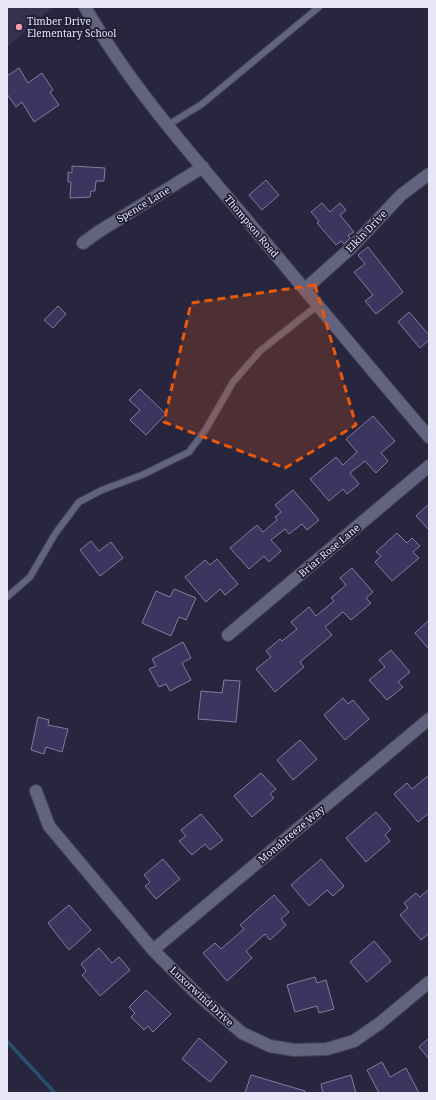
<svg xmlns="http://www.w3.org/2000/svg" width="436" height="1100" font-family="'Noto Serif',serif">
<style>
.built{fill:#34324f}
.lines{fill:none;stroke-linecap:round;stroke-linejoin:round}
.stream{stroke:#2a4e70;stroke-width:3.5}
.building{fill:#3a3660;stroke:#7f7e9c}
.service-casing{stroke:#444357;stroke-width:8}
.minor-casing{stroke:#444357;stroke-width:14}
.service{stroke:#63627f;stroke-width:6}
.minor{stroke:#63627f;stroke-width:12}
.marked{fill:#e8590c;fill-opacity:0.2;stroke:#e8590c;stroke-width:3;stroke-dasharray:8 5;stroke-linejoin:round}
.poi-dot{fill:#f39aac;stroke:#1f1d34;stroke-width:1.5}
.labels{text-anchor:middle;dominant-baseline:central;stroke-width:3.5;stroke-linejoin:round;paint-order:stroke}
.poi-label{font-size:10px;fill:#e6e6f6;stroke:#1f1d34;text-anchor:start}
.street-label{font-size:10px;fill:#e6e6f6;stroke:#1f1d34}
</style>
<rect width="100%" height="100%" fill="#28263f"/>
<path class="built" d="M7 7H53L7 47Z"/>
<g class="lines">
<path class="stream" d="M7 1041 55 1093"/>
</g>
<path class="building" d="M19 68 28 83 42 73 53 90 50 92 59 105 34 122 22 102 16 107 7 94V76Z
M72 166 105 168 104 181H96L95 191H91L90 197 70 198 71 182H68V172L72 173Z
M266 180 279 195 262 210 249 195Z
M322 203 330 212 340 203 346 210 340 215 354 232 348 235 350 238 344 244 341 241 336 245 317 223 319 221 311 212Z
M368 247 403 292 376 314 365 301 373 295 354 272 365 264 358 255Z
M58 306 66 314 53 328 44 320Z
M409 312 429 335V340L420 348 398 322Z
M140 389 166 414 146 435 130 420 140 410 129 400Z
M373 416 395 441 381 453 388 461 376 473 365 461 350 473 359 484 347 494 343 489 329 501 310 479 336 457 343 465 357 452 346 439Z
M293 490 319 520 307 530 302 524 289 534 285 529 271 540 281 551 269 562 264 556 249 569 230 548 257 525 263 532 277 520 275 517 281 512 275 505Z
M429 504V530L416 516Z
M397 533 407 543 412 538 420 546 413 552 419 558 392 581 375 562 381 556 376 552Z
M91 541 99 551 111 542 123 558 100 576 80 550Z
M217 559 238 584 225 595 220 589 206 602 185 577 205 560 210 565Z
M352 568 373 592 366 598 371 603 351 620 343 612 325 627 332 635 300 662 304 667 275 692 256 669 271 657 266 651 280 639 282 641 297 629 291 622 309 607 316 616 334 601 331 598 346 585 340 578Z
M174 589 196 598 186 620 179 617 171 636 142 623 156 591 170 597Z
M429 620V649L415 633Z
M183 642 191 658 182 663 191 680 170 691 166 684 159 687 149 669 156 666 152 659Z
M391 650 410 672 398 682 403 687 387 700 369 680 385 667 379 660Z
M224 680 240 681 236 722 198 719 201 691 222 693Z
M343 698 348 704 353 700 369 719 345 740 324 715Z
M38 717 49 720 48 725 68 729 62 752 46 747 44 754 31 750Z
M300 740 317 759 293 780 277 760Z
M261 773 276 789 270 794 274 798 252 817 234 796Z
M429 775V813L418 822 394 794 407 783 412 789Z
M376 812 391 829 385 835 390 841 366 862 346 838Z
M201 814 223 840 210 850 205 844 192 855 179 841 186 836 181 830Z
M163 859 180 879 156 899 145 886 150 882 144 875Z
M321 859 344 886 333 896 327 890 309 906 291 885Z
M429 889V933L421 940 400 915 408 908 404 903 416 893 420 897Z
M274 895 289 912 281 919 286 925 270 940 265 934 246 951 252 958 227 981 203 953 215 943 221 949 244 929 240 925Z
M69 905 91 930 69 950 48 923Z
M374 941 391 961 367 982 350 962Z
M99 948 112 963 119 957 130 970 100 996 82 975 86 971 81 964Z
M315 977 317 983 326 980 334 1009 319 1013 317 1006 295 1012 287 985Z
M146 990 171 1014 153 1032 148 1026 144 1030 131 1017 135 1013 129 1007Z
M199 1038 227 1062 210 1082 182 1059Z
M429 1038V1059L419 1047Z
M382 1062 390 1077 406 1068 419 1093H379L367 1070Z
M251 1075 305 1091 304 1093H245Z
M351 1075 356 1093H323L321 1084Z"/>
<g class="lines">
<g class="service-casing">
<path id="service" d="M168 125 202 104 319 7
M7 597 30 577 55 534 79 502 102 490 142 475 189 452 206 429 233 382 260 351 318 305"/>
</g>
<g class="minor-casing">
<path id="minor" d="M85 7C129 84 189 152 246 219 307 292 367 365 429 437
M83 243 98 232 203 167
M305 289 352 247 401 195 429 174
M228 635 429 466
M36 791 49 826 153 950 196 993 242 1033 270 1046 294 1050 327 1049 354 1041 380 1023 429 982
M153 950 429 719"/>
</g>
<use href="#service" class="service"/>
<use href="#minor" class="minor"/>
</g>
<path class="marked" d="M315 285 356 425 285 468 164 422 191 303Z"/>
<circle class="poi-dot" cx="19" cy="27" r="4"/>
<g class="labels">
<g class="poi-label">
<text x="27" y="21">Timber Drive<tspan x="27" dy="12">Elementary School</tspan></text>
</g>
<g class="street-label">
<text transform="translate(143 204) rotate(-31)">Spence Lane</text>
<text transform="translate(252 226) rotate(50)">Thompson Road</text>
<text transform="translate(366 231) rotate(-46)">Elkin Drive</text>
<text transform="translate(329 550) rotate(-40)">Briar Rose Lane</text>
<text transform="translate(291 834) rotate(-40)">Monabreeze Way</text>
<text transform="translate(202 996) rotate(43)">Luxorwind Drive</text>
</g>
</g>
<rect width="436" height="1100" fill="none" stroke="#e6e6f6" stroke-width="16"/>
</svg>
